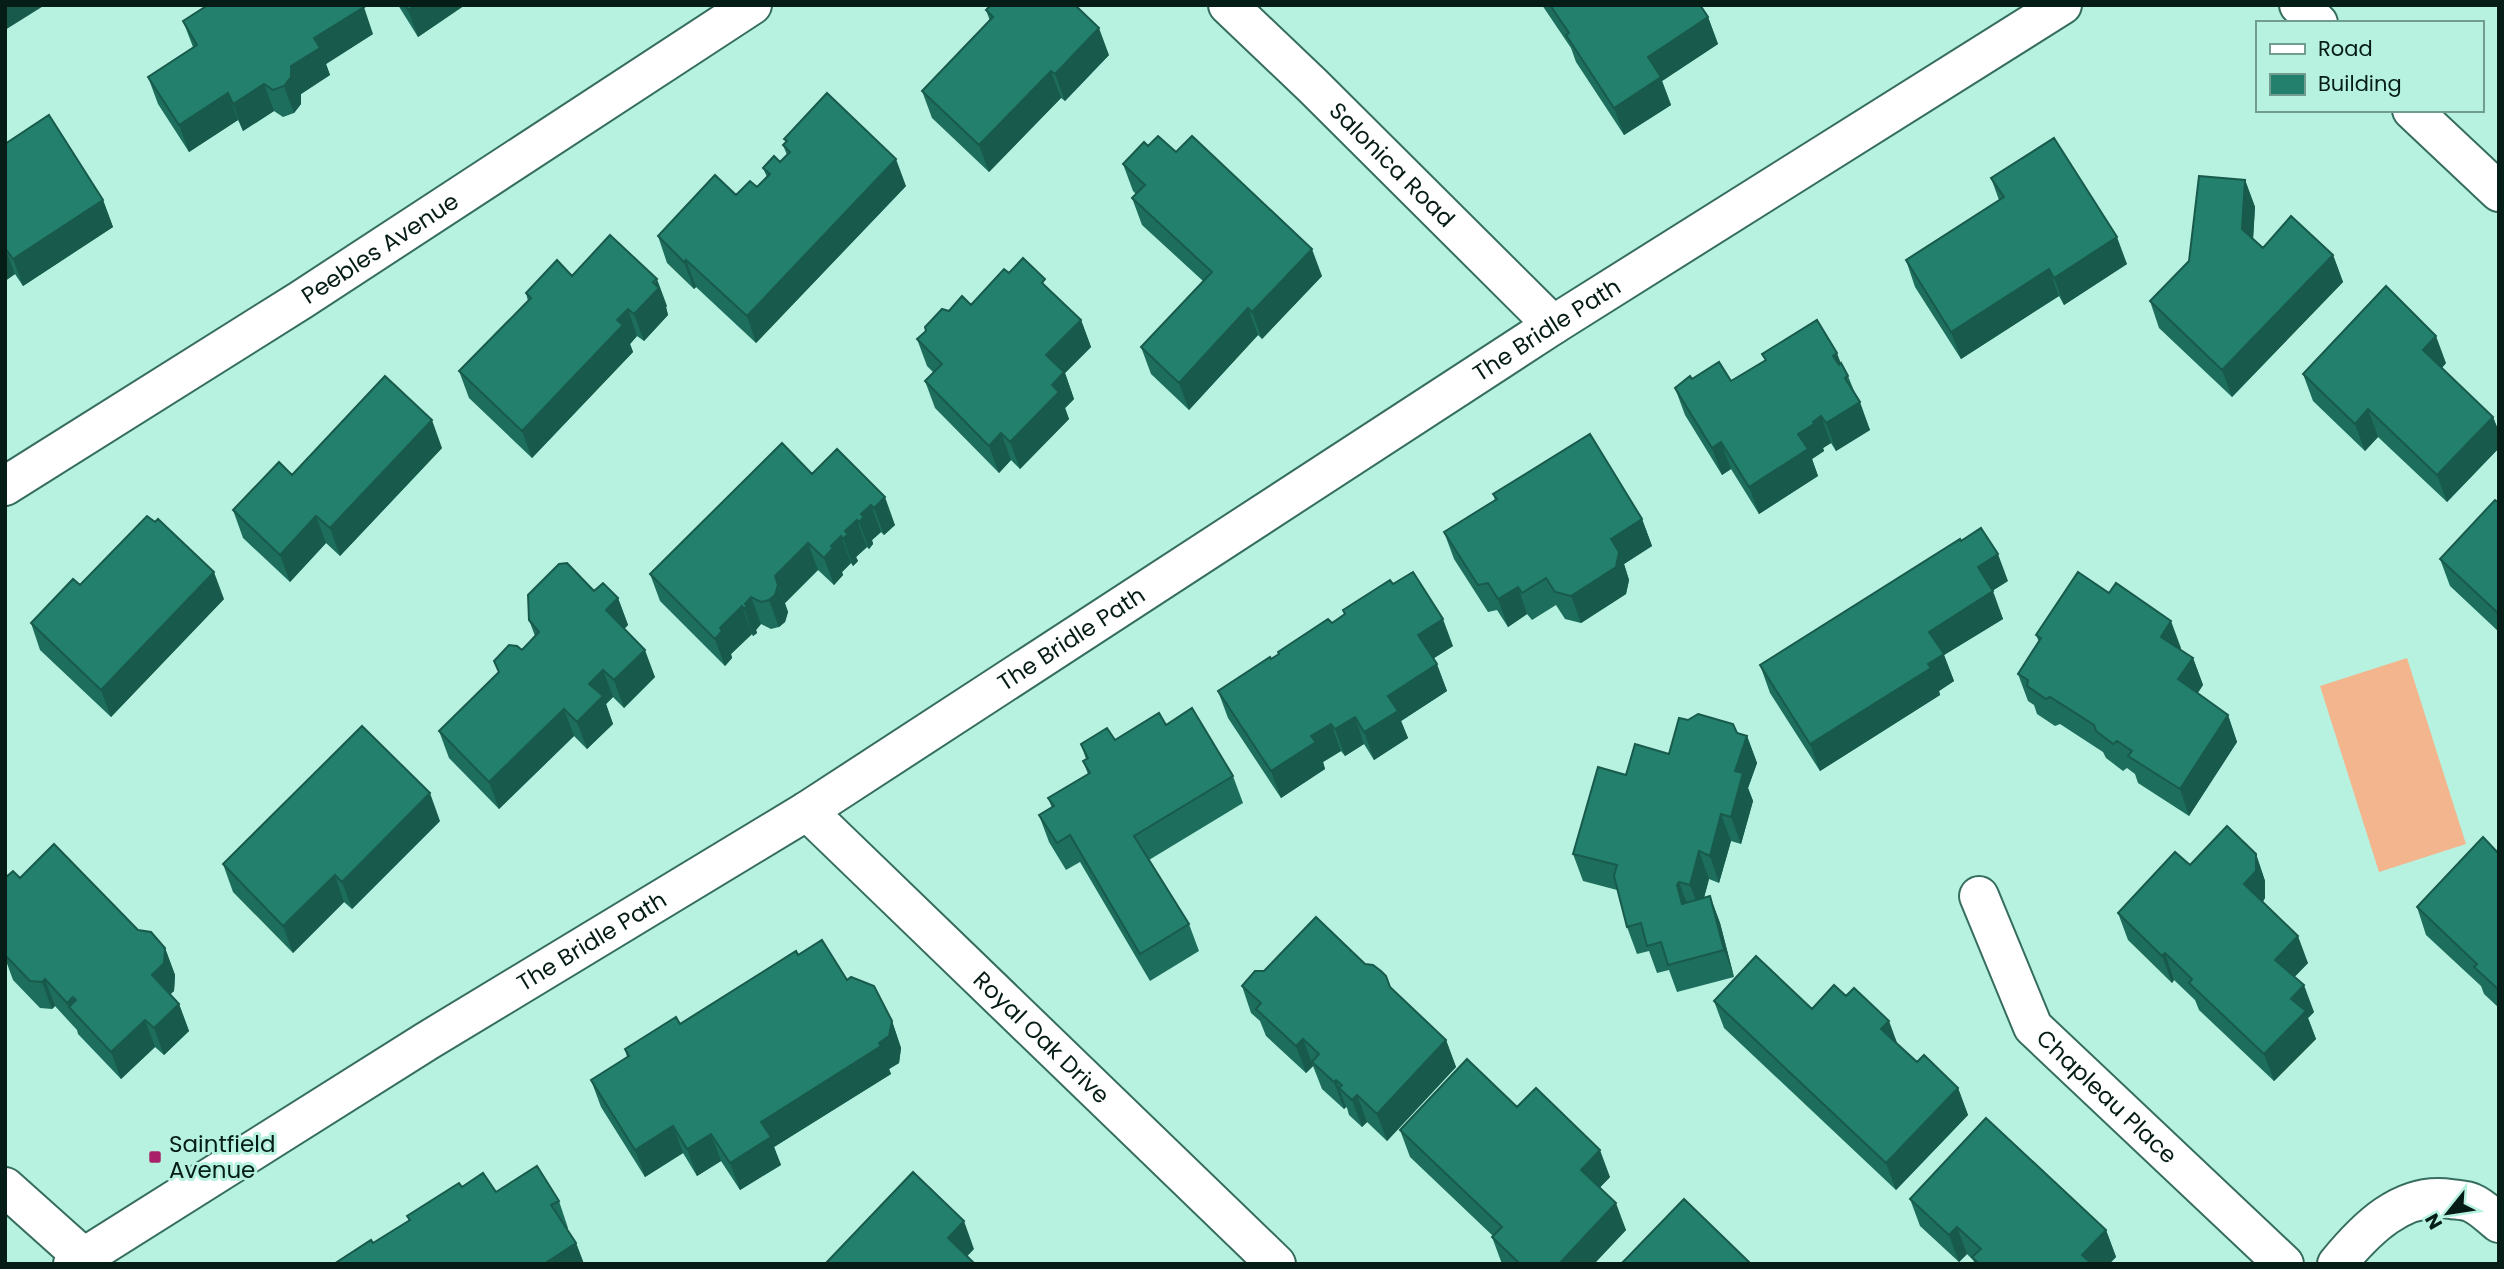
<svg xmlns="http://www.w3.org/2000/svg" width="2504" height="1269" font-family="Poppins,sans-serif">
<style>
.pitch{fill:#f2b58d}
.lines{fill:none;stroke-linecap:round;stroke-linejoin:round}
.minor-casing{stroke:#366d5f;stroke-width:42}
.minor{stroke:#fff;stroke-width:38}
.wall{fill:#1e6e5d}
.shaded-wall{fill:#185a4c}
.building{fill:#23806c;stroke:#185a4c;stroke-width:2}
.poi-dot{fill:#a92269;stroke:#b7f2e0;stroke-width:2.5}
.labels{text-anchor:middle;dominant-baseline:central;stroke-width:6;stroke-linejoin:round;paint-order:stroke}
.street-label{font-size:23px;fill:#061d17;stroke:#b7f2e0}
.poi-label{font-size:23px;fill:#061d17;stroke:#b7f2e0;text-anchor:start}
</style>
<rect width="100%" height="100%" fill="#b7f2e0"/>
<path class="pitch" d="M2407 658 2466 844 2379 872 2320 686Z"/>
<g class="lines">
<g class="minor-casing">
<g id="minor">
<path id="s1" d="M1228 5 1313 86 1553 325"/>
<path d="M2299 5 2318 23"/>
<path d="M2412 110 2499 192"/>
<path id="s2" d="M5 486 301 300 752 5"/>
<path id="s3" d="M807 811 1276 1264"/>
<path id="s4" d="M1979 896 2033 1027 2284 1264"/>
<path d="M5 1187 91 1264"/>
<path id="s5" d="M73 1264 427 1041 807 811 1553 325 2062 5"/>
<path d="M2337 1264C2365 1230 2402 1191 2451 1199 2457 1200 2466 1200 2472 1203 2482 1207 2491 1217 2499 1223"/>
</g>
</g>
<use href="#minor" class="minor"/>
</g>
<path class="wall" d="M398 5H465L418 37Z
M1542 5H1700L1708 17 1718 44 1662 81 1671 105 1624 135 1576 62 1571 48Z
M986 10 1109 55 1065 101 1061 98 989 172 932 118 922 91 990 21Z
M183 21 373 34 326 64 330 75 301 94V104L294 113 283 117 274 111 243 131 238 120 189 152 158 104 148 77 193 47Z
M784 139 906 186 756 343 696 287 694 289 667 263 658 236 736 195 757 187 767 177 763 168 780 162 787 155 783 145 786 142Z
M5 144 103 200 113 227 23 286 15 274 5 281Z
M1148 146 1176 152 1322 276 1262 339 1258 335 1189 410 1151 374 1141 347 1203 281 1142 225 1132 198 1136 194 1133 191 1123 164Z
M1991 178 2127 264 2064 305 2059 296 1961 359 1915 287 1906 260 1999 200Z
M2245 180 2255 207 2253 239 2263 248 2333 255 2343 282 2232 397 2159 328 2150 301 2189 261Z
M1009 273 1049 289 1081 320 1091 347 1065 373 1074 399 1065 408 1069 419 1020 469 1011 460 999 473 935 408 925 381 933 372 927 366 917 339 949 311 971 305Z
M572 276 667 306 666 307 668 315 644 341 637 336 630 344 633 352 532 458 469 398 459 371 528 301 526 293Z
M1762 354 1841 363 1848 376 1870 430 1836 451 1831 443 1823 448 1824 451 1812 459 1818 476 1759 514 1731 469 1722 475 1685 415 1675 388 1692 379 1731 381 1765 360Z
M2446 363 2442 368 2493 417 2499 432V448L2447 502 2378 437 2365 451 2313 401 2303 374Z
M442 448 340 556 326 543 290 582 243 538 233 510 292 475Z
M837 449 895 525 884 535 881 532 872 540 873 544 869 549 867 547 856 557 858 561 853 566 851 563 842 572 843 575 834 585 818 570 785 603 788 612 785 622 779 627 771 629 761 624 756 630 757 633 753 636 752 634 731 654 732 658 725 666 660 601 650 574 812 474Z
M1493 494 1642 519 1652 546 1624 564 1629 580 1626 594 1581 623 1565 619 1556 605 1532 620 1527 614 1508 627 1497 610 1488 612 1454 559 1444 532 1495 500Z
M2499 503V632L2450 586 2440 559Z
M2008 581 1992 591 2003 619 1944 655 1954 681 1939 691 1940 695 1820 771 1770 693 1760 665Z
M80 585 224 599 111 717 40 650 31 623Z
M594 591 618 598 628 625 624 629 655 677 624 708 613 697 606 704 613 724 587 749 574 736 499 809 449 758 439 731 535 636 529 620Z
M1343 610 1453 646 1434 658 1447 691 1401 721 1408 738 1374 760 1364 744 1345 756 1341 751 1323 762 1325 769 1281 798 1228 718 1218 691 1345 615Z
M2036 635 2181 648 2180 650 2193 658 2203 685 2198 693 2228 715 2237 742 2189 816 2138 783 2135 774 2127 768 2123 771 2106 758 2103 752 2060 724 2055 726 2037 714 2034 705 2028 701 2018 674 2039 642Z
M1166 725 1233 776 1243 803 1149 860 1189 924 1199 951 1150 981 1080 862 1066 870 1049 842 1039 815 1052 808 1048 798 1088 774 1083 761 1086 759 1081 744 1115 740Z
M1737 733 1747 736 1757 763 1748 788 1753 801 1741 844 1731 841 1719 883 1709 879 1704 898 1710 896 1720 923 1734 977 1677 992 1669 970 1657 973 1649 951 1637 954 1627 927 1617 890 1583 881 1573 854 1626 775Z
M440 821 352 909 344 902 293 953 233 892 223 864Z
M2256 854 2265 881V898L2263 902 2308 963 2294 977 2314 1012 2308 1018 2316 1039 2274 1081 2199 1010 2195 1000 2174 980 2172 983 2128 940 2118 913 2190 865Z
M2499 854V1008L2484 994 2481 986 2426 935 2417 907Z
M5 878H20L138 930 165 948 175 975 174 991 170 994 179 1004 189 1031 164 1055 155 1047 121 1079 78 1034 77 1030 55 1006 52 1009 40 1008 13 980 5 958Z
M1365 964 1386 976 1391 988 1446 1040 1456 1067 1387 1141 1367 1122 1362 1127 1349 1115 1347 1108 1346 1107 1344 1109 1322 1089 1313 1066 1306 1073 1266 1036 1260 1021 1251 1013 1242 986Z
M847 980 892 1021 901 1048 899 1063 889 1069 891 1074 774 1147 781 1165 740 1190 721 1161 697 1176 683 1153 645 1177 601 1107 591 1080 627 1057 625 1049 680 1024Z
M1714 1001 1812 1009 1897 1044 1917 1062 1958 1088 1968 1115 1896 1190 1724 1028Z
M1517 1107 1610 1177 1600 1187 1626 1230 1594 1264H1502L1492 1237 1493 1236 1410 1157 1400 1130Z
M496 1192 559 1201 568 1228 567 1229 576 1243 584 1264H334L373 1243 409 1221 407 1216Z
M1910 1199 2106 1230 2116 1257 2109 1264H1975L1973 1260 1967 1254 1959 1262 1920 1226Z"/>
<path class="shaded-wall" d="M5 5H45L5 30Z
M415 5H465L418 37 408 10Z
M364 7 373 34 326 64 330 75 301 94V104L294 113 284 86 291 66 314 38Z
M1708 17 1718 44 1662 81 1671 105 1624 135 1614 108 1648 57Z
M1099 28 1109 55 1065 101 1055 74Z
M1051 71 1061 98 989 172 979 145Z
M264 84 274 111 243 131 233 104Z
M228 93 238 120 189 152 179 125Z
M896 159 906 186 756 343 747 316Z
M2245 180 2255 207 2252 257 2242 229Z
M103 200 113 227 23 286 13 259Z
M2117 237 2127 264 2064 305 2054 278Z
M5 248 15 274 5 281Z
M1312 249 1322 276 1262 339 1252 312Z
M2333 255 2343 282 2232 397 2222 370Z
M686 260 696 287 694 289 684 262Z
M2049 269 2059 296 1961 359 1951 332Z
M657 279 667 306 666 307 668 315 644 341 634 314Z
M1248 308 1258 335 1189 410 1179 383Z
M628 309 637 336 630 344 633 352 532 458 522 431Z
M1081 320 1091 347 1065 373 1074 399 1065 408 1069 419 1020 469 1010 442 1052 385 1046 355Z
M2436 336 2446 363 2433 377 2423 350Z
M1837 353 1846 377 1845 378 1833 356Z
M1860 402 1870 430 1836 451 1826 423Z
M2368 409 2378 437 2365 451 2355 424Z
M1821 416 1831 443 1823 448 1824 451 1812 459 1818 476 1759 514 1749 487 1798 434Z
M2493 417 2499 432V448L2447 502 2437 475Z
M432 420 442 448 340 556 330 528Z
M1001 433 1011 460 999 473 989 446Z
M1721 442 1731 469 1722 475 1712 448Z
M885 497 895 525 884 535 874 508Z
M871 505 881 532 872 540 873 544 869 549 859 522 861 514Z
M316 516 326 543 290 582 280 555Z
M1642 519 1652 546 1624 564 1629 580 1626 594 1581 623 1571 596 1611 539Z
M857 520 867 547 856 557 858 561 853 566 843 539 845 531Z
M841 536 851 563 842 572 843 575 834 585 824 558 831 546Z
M808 543 818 570 785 603 775 576Z
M1998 554 2008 581 1987 594 1978 567Z
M214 572 224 599 111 717 101 690Z
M778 585 788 612 785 622 779 627 769 600Z
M1518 587 1527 614 1508 627 1498 599Z
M1993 591 2003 619 1944 655 1954 681 1939 691 1940 695 1820 771 1810 744 1928 664 1929 632Z
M751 597 761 624 756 630 757 633 753 636 744 609 745 604Z
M618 598 628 625 616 637 606 610Z
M742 606 752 634 731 654 732 658 725 666 715 639 720 628Z
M1443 619 1453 646 1428 662 1418 635Z
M2171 621 2181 648 2171 664 2161 637Z
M645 650 655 677 624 708 614 680Z
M2193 658 2203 685 2188 706 2178 679Z
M1437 664 1447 691 1401 721 1408 738 1374 760 1364 732 1388 696Z
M603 670 613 697 606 704 613 724 587 749 577 722 589 684Z
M564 709 574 736 499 809 489 782Z
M2228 715 2237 742 2189 816 2180 789Z
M1355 717 1364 744 1345 756 1335 729Z
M1331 724 1341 751 1323 762 1325 769 1281 798 1271 771 1311 736Z
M1747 736 1757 763 1748 788 1753 801 1741 844 1731 817 1735 771Z
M430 793 440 821 352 909 342 882Z
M1721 814 1731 841 1719 883 1710 856Z
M1699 851 1709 879 1700 912 1690 885Z
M2256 854 2265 881V898L2254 911 2244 884Z
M335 875 344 902 293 953 283 926Z
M1679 882 1689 909 1682 904 1677 885Z
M1710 896 1720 923 1734 977 1724 950Z
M2298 936 2308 963 2285 987 2275 960Z
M165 948 175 975 174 991 162 1002 152 975Z
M2165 953 2174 980 2172 983 2162 956Z
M45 979 55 1006 52 1009 42 982Z
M2304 985 2314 1012 2308 1018 2316 1039 2274 1081 2264 1054 2291 999Z
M73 997 81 1021 69 1007 67 1003Z
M179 1004 189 1031 164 1055 154 1028Z
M145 1020 155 1047 121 1079 111 1052Z
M892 1021 901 1048 899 1063 889 1069 891 1074 774 1147 781 1165 740 1190 730 1163 761 1122 879 1043Z
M1889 1021 1899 1048 1881 1029Z
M1303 1039 1313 1066 1306 1073 1296 1046Z
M1446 1040 1456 1067 1387 1141 1377 1114Z
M1336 1080 1346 1107 1344 1109 1334 1082Z
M1958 1088 1968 1115 1896 1190 1886 1163Z
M1357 1095 1367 1122 1362 1127 1352 1100Z
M673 1126 683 1153 645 1177 635 1150Z
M711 1134 721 1161 697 1176 687 1149Z
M1600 1150 1610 1177 1591 1197 1581 1170Z
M1616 1203 1626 1230 1594 1264H1559Z
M964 1221 974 1249 960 1264 948 1238Z
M1957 1227 1967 1254 1959 1262 1949 1235Z
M2106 1230 2116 1257 2109 1264H2085L2082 1255Z
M576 1243 584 1264H544Z"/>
<path class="building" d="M208 5H362L364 7 314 38 320 48 291 66V77L284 86 273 90 264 84 233 104 228 93 179 125 148 77 197 45 183 21Z
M405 5H415L408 10Z
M991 5H1075L1099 28 1055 74 1051 71 979 145 922 91 993 17 986 10Z
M1550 5H1700L1708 17 1648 57 1661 77 1614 108 1566 35 1569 33Z
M827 93 896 159 747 316 686 260 684 262 658 236 715 175 736 195 750 181 757 187 770 174 763 168 774 156 780 162 790 152 783 145 787 141 784 139Z
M49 115 103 200 13 259 5 248V144Z
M1158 136 1176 152 1192 136 1312 249 1252 312 1248 308 1179 383 1141 347 1212 272 1132 198 1145 185 1123 164 1144 142 1148 146Z
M2054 138 2117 237 2054 278 2049 269 1951 332 1906 260 2004 197 1991 178Z
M2199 176 2245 180 2242 229 2263 248 2291 216 2333 255 2222 370 2150 301 2189 261Z
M610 235 657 279 653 282 659 288 634 314 628 309 617 320 623 325 522 431 459 371 531 298 526 293 557 260 572 276Z
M1023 258 1045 279 1042 283 1081 320 1046 355 1064 372 1052 385 1059 392 1010 442 1001 433 989 446 925 381 942 364 917 339 926 331 925 327 942 309 949 311 962 296 971 305 1004 269 1009 273Z
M2386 286 2436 336 2423 350 2493 417 2437 475 2368 409 2355 424 2303 374Z
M1817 320 1837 353 1833 356 1839 365 1841 363 1848 376 1845 378 1860 402 1826 423 1821 416 1813 422 1814 424 1798 434 1808 449 1749 487 1721 442 1712 448 1675 388 1690 376 1692 379 1719 362 1731 381 1766 360 1762 354Z
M385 376 432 420 330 528 316 516 280 555 233 510 279 462 292 475Z
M1590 434 1642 519 1611 539 1619 552 1616 567 1571 596 1555 592 1546 578 1522 593 1518 587 1498 599 1488 583 1478 585 1444 532 1497 499 1493 494Z
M782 443 812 474 837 449 885 497 874 508 871 505 861 514 864 517 859 522 857 520 845 531 848 534 843 539 841 536 831 546 833 548 824 558 808 543 775 576 778 585 775 595 769 600 761 602 751 597 745 604 747 606 744 609 742 606 720 628 722 631 715 639 650 574Z
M2495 500 2499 503V614L2440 559Z
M147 516 155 522 158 519 214 572 101 690 31 623 73 579 80 585Z
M1981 528 1998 554 1978 567 1993 591 1929 632 1944 654 1928 664 1931 668 1810 744 1760 665 1960 539 1961 541Z
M567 563 594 591 603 583 618 598 606 610 645 650 614 680 603 670 589 684 603 696 577 722 564 709 489 782 439 731 499 672 494 661 509 645 517 646 522 650 539 632 529 620 528 595 559 564Z
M1413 572 1443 619 1418 635 1437 664 1388 696 1398 711 1364 732 1355 717 1335 729 1331 724 1311 736 1316 742 1271 771 1218 691 1270 657 1271 659 1279 654 1278 652 1328 619 1332 623 1345 614 1343 610 1390 580 1393 584Z
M2078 572 2109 593 2116 583 2171 621 2161 637 2193 658 2178 679 2228 715 2180 789 2128 756 2132 751 2117 741 2113 744 2096 731 2094 725 2050 697 2046 699 2027 686 2028 680 2018 674 2041 638 2036 635Z
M1192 708 1233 776 1134 836 1189 924 1140 954 1070 835 1057 843 1039 815 1054 806 1048 798 1090 773 1083 761 1088 758 1081 744 1107 728 1115 740 1159 713 1166 725Z
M1698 714 1733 724 1737 733 1747 736 1735 771 1743 773 1731 817 1721 814 1710 856 1699 851 1690 885 1679 882 1677 885 1682 904 1710 896 1724 950 1668 965 1661 942 1647 946 1641 923 1627 927 1614 876 1617 865 1573 854 1598 767 1626 775 1635 744 1669 754 1679 718 1688 720Z
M362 726 430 793 342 882 335 875 283 926 223 864Z
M2227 826 2256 854V871L2244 884 2298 936 2275 960 2304 985 2291 999 2306 1011 2264 1054 2189 983 2192 979 2165 953 2162 956 2118 913 2175 852 2190 865Z
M2483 837 2499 854V990L2474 967 2477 964 2417 907Z
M54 844 138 930 151 932 165 948 164 963 152 975 179 1004 154 1028 145 1020 111 1052 69 1007 76 1000 73 997 67 1003 45 979 42 982 30 981 5 955V878L13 871 20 878Z
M1316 917 1365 964 1373 965 1381 971 1386 976 1390 987 1446 1040 1377 1114 1357 1095 1352 1100 1339 1088 1342 1085 1336 1080 1334 1082 1312 1062 1319 1054 1303 1039 1296 1046 1256 1009 1261 1003 1242 986 1255 971H1264Z
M822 940 847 980 851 977 874 986 892 1021 889 1036 879 1043 881 1046 761 1122 771 1137 730 1163 711 1134 687 1149 673 1126 635 1150 591 1080 629 1056 625 1049 676 1017 680 1024 796 951 798 955Z
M1756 956 1812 1009 1834 985 1846 996 1854 988 1889 1021 1881 1029 1917 1062 1924 1055 1958 1088 1886 1163 1714 1001Z
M1467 1059 1517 1107 1536 1088 1600 1150 1581 1170 1616 1203 1559 1264H1520L1492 1237 1502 1227 1400 1130Z
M1986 1118 2106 1230 2082 1255 2092 1264H1979L1972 1257 1981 1249 1957 1227 1949 1235 1910 1199Z
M537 1166 559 1201 551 1205 576 1243 544 1264H334L371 1240 373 1243 410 1220 407 1216 459 1183 462 1187 483 1173 496 1192Z
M913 1172 964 1221 948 1238 975 1264H828L826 1263Z
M1684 1199 1749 1262 1748 1264H1621Z"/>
<rect class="poi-dot" x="148" y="1150" width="14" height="14" rx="3.5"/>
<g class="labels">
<g class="street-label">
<text stroke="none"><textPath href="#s1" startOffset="229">Salonica Road</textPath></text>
<text stroke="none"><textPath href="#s2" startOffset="444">Peebles Avenue</textPath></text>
<text stroke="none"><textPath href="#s5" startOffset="1745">The Bridle Path</textPath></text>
<text stroke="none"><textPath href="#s5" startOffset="1178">The Bridle Path</textPath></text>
<text stroke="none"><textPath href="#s5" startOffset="611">The Bridle Path</textPath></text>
<text stroke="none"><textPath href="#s3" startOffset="326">Royal Oak Drive</textPath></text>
<text stroke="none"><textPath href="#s4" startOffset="243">Chapleau Place</textPath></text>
</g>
<g class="poi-label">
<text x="169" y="1144">Saintfield<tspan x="169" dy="26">Avenue</tspan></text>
</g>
</g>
<rect width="2504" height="1269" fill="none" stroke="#061d17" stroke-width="14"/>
<rect x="2256" y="21" width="228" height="91" fill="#b7f2e0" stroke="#709d90" stroke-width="2"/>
<rect x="2270" y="44" width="35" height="10" fill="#ffffff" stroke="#709d90" stroke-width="2"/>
<text x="2318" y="56" font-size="21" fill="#061d17">Road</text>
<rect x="2270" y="74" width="35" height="21" fill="#23806c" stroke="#709d90" stroke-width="2"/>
<text x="2318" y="91" font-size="21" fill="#061d17">Building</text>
<g transform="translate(2448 1213) rotate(240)" stroke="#b7f2e0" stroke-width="5" paint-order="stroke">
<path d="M0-5L12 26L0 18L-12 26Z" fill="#061d17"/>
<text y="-10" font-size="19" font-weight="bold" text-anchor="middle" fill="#061d17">N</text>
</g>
</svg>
